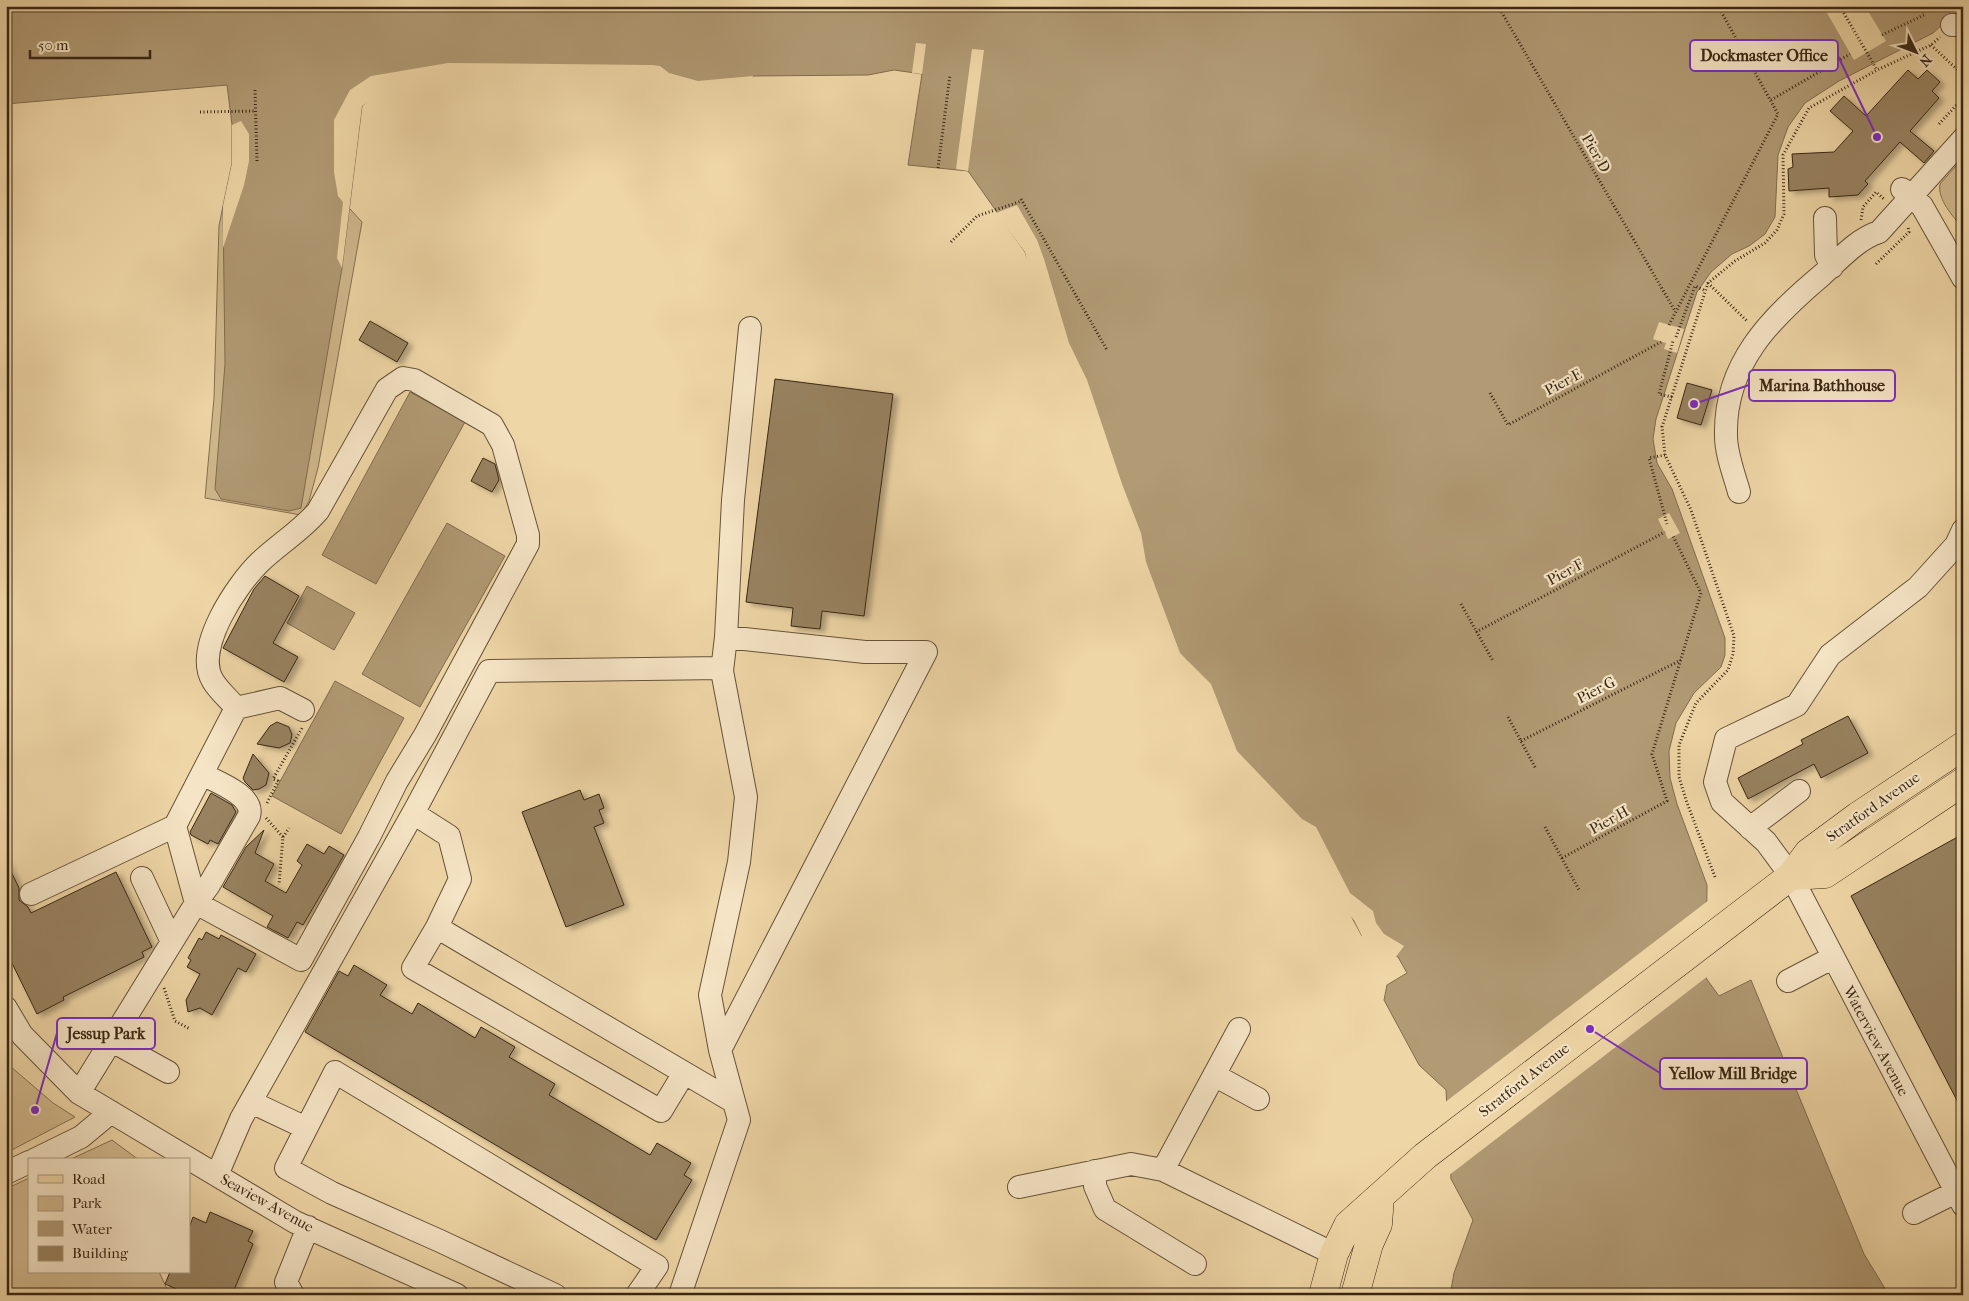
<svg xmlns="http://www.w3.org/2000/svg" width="1969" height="1301" font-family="'IM FELL French Canon',serif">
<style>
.green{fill:#d0b88d;stroke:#846f50}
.water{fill:#b19a74;stroke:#816c4e}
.pier{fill:#efd6a6}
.building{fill:#988260;stroke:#392614;filter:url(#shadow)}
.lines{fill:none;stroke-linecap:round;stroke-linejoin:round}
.minor-casing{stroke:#665238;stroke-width:24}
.major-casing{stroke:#392614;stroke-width:29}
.path{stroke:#392614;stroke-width:3;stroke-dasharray:1 2.5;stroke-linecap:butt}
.minor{stroke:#f5e4c5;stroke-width:22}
.major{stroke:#efd6a6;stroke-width:28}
.labels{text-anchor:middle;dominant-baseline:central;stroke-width:4.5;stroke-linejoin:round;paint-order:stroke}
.street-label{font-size:15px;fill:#392614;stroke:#f5e4c5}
.leader{fill:none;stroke:#7b2cbf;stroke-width:2}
.callout-dot{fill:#7b2cbf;stroke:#f5e4c5;stroke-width:2}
.callout{fill:#f5e4c5;stroke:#7b2cbf;stroke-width:2}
.callout-label{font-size:16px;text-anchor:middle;font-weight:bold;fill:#392614}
</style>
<defs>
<filter id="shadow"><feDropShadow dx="5" dy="3" stdDeviation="2.5" flood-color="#0004"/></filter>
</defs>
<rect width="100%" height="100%" fill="#efd6a6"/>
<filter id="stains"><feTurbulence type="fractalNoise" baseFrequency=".004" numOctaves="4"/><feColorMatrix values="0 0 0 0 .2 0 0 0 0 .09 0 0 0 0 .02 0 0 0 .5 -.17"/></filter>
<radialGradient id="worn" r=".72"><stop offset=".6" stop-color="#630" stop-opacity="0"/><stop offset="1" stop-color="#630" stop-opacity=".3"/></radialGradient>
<path class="green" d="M1963 158V228C1953 217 1937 199 1940 184Z
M244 185 338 196 362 222 318 468 309 501 301 515 205 498 214 398 219 226 223 206Z
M10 1066 53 1103 75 1117 6 1153V1068Z
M112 1140 139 1160H69Z
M29 1178V1272H159L170 1295H6V1189Z"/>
<path class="water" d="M6 6H1954L1944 23 1933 33 1839 81 1805 103 1788 127 1778 155 1775 217 1765 234 1749 246 1732 254 1711 272 1697 292 1656 419 1653 439 1657 463 1672 489 1725 638V655L1721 667 1694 693 1676 723 1669 751 1670 778 1677 804 1707 885 1706 978 1719 996 1751 980 1864 1254 1889 1295H1450L1454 1273 1473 1220 1451 1179 1446 1090 1419 1065 1384 1000 1387 985 1407 973 1398 957 1362 936 1298 819 1240 765 1209 695 1187 660 1176 654 1121 517 1025 252 968 171 908 165 922 74 894 70 868 75 753 76 744 90 657 78 390 84 362 106 342 268 301 508 289 511 221 499 215 489 225 364 223 206 232 163V125L227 85 6 104Z
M410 392 465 422 376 584 322 555Z
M447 523 505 556 420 707 362 674Z
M307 586 355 613 334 650 287 623Z
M335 681 404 718 341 834 272 796Z"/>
<path class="pier" d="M1823 6H1865L1886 41 1854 60Z
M916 43 926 44 922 74 912 73Z
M972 49 984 50 968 171 956 169Z
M448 63 652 65 660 66 669 73 698 81 753 76 752 82 744 92 672 94 656 80 520 88 391 87 362 106 342 268 337 258 343 202 338 196 334 172V120L350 90 371 76Z
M241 121 249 134V161L244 185 223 248V206L232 163V125Z
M1017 205 1037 240 1044 259 1069 343 1087 380 1122 484 1141 533 1146 562 1180 653 1211 684 1237 751 1302 819 1316 827 1350 893 1373 911 1376 923 1384 934 1404 946 1395 958 1379 951 1363 947 1362 936 1354 920 1349 915 1296 821 1238 767 1221 739 1206 696 1186 662 1174 655 1119 518 1031 276 1025 252 996 213Z
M1659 322 1684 329 1677 353 1664 349 1666 343 1653 339Z
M1669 513 1680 533 1668 539 1658 519Z
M1709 900 1708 976 1448 1176 1444 1103Z"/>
<path class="building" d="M1908 70 1918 79 1927 70 1940 82 1932 91 1939 98 1910 131 1934 151 1924 163 1900 142 1865 181 1868 184 1858 195 1829 197V188L1789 191 1788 169 1793 167 1792 154 1834 152 1853 131 1830 111 1844 96 1866 116Z
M370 321 408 343 397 362 359 340Z
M775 379 893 394 864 616 822 611 820 629 791 626 793 608 746 602Z
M1687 383 1712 390 1701 425 1677 418Z
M483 458 495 464 499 480 492 492 471 481Z
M265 576 299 596 273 643 298 657 284 682 223 648 254 589Z
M1848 716 1868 753 1821 778 1814 764 1748 799 1738 778 1803 744 1801 740Z
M277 722 289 727 292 735 290 743 279 748 257 744 270 726Z
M253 754 269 773 266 785 259 789 253 790 245 782 243 778Z
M580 790 584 800 599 794 604 808 599 810 604 823 594 827 624 905 566 927 522 812Z
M211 793 232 805 236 812 218 844 210 840 208 844 191 835 190 832Z
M264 830 255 853 274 864 265 881 286 893 302 865 297 861 307 844 324 854 329 846 344 855 303 925 297 922 288 938 267 927 273 916 223 887 246 847Z
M1963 834V1112L1851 896Z
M6 861 19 888V900L28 907 31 913 116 872 152 947 142 952 144 957 63 997 64 1000 37 1014 6 951Z
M206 932 219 939 221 935 256 954 246 972 238 968 212 1015 200 1008 188 1012 186 1000 200 974 187 967 191 960 188 958 199 938 202 940Z
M354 965 387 985 380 995 412 1014 418 1003 475 1038 481 1027 515 1047 509 1057 555 1084 549 1095 650 1155 657 1143 691 1163 684 1175 692 1180 656 1240 305 1032 339 971 348 976Z
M210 1212 253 1231 248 1241 253 1244 232 1295H190L165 1284 170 1272H189V1228L193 1217 206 1223Z"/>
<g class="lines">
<g class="minor-casing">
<path id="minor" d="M1952 25H1963
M1902 189 1922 206 1963 278
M1825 218 1826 255 1832 267
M403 378 414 380 492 425 503 445 528 535V544L425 735 397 781 369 837 301 960 196 903 175 826 236 708C229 699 219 691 213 681 193 649 237 584 260 562 279 544 301 531 318 511L387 389Z
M1739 492C1734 474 1726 454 1726 436 1724 364 1770 319 1822 275 1839 260 1857 239 1879 232L1963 139
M1963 530 1956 545 1918 587 1830 655 1797 705 1726 739 1715 782 1722 802 1766 842 1791 876 1963 1205
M726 637 733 500 750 328
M236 708 280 698 303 710
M413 813 449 836 460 879 437 927
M1750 828 1799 791
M142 878 172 942
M31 894 175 826
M1788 981 1832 958
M6 1008 22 1035 79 1093 295 1222 457 1295
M112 1041 168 1072
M684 1073 661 1111 413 968 437 927 450 935 734 1102
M1214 1075 1258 1099
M79 1093 196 903 209 885 249 816C255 795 216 782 202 774
M251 1102 306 1128
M34 1160 81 1137 111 1112
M1163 1170 1239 1029
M1095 1171V1186L1105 1209 1195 1264
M6 1173 29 1162
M217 1175 241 1119 416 808 489 671 722 668
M1019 1187 1131 1164 1163 1170 1334 1254
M1914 1213 1956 1192
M293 1295 286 1282 308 1227
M555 1295 440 1241 332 1193 286 1168 335 1072 657 1266 637 1295
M680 1295 739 1120 720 1050 710 995 739 862 746 797 722 671 726 637 865 652H926L720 1050"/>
</g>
<g class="major-casing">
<path id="major" d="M1791 876 1825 874 1963 782
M1323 1295 1334 1254 1348 1225 1425 1156 1791 876 1808 853 1858 816 1963 746
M1355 1295 1369 1244 1378 1224 1380 1197"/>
</g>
<path class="path" d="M1498 6 1675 311
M1842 10 1877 70
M1882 35 1924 15 1922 6
M1931 45 1963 75
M255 90 257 161
M1771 100 1850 54
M200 112 256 111
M1939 124 1963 98
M938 168 950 75
M1021 199 1107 350
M1861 220 1863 207 1876 192 1885 200
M951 242 977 216 1022 201
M1876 264 1909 232 1908 227
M1708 283 1748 322
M1669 325 1778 114 1718 6
M1676 337 1695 286 1706 291
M1490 393 1508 425 1661 342
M1672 397 1659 394 1673 341
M1665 455 1649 458 1667 524
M1461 604 1493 661
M1476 632 1665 532
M1508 717 1536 769
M1521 741 1681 660
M267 803 278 781 273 779 302 728
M266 818 283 837 279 885
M1545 827 1579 890
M283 837 289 828
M1562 858 1667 801 1652 754 1701 593 1673 536
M1715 877 1686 800 1679 777V745L1696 703 1728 670 1733 654 1734 636 1691 510 1665 455 1662 427 1708 283 1735 261 1765 243 1777 230 1784 214 1783 155 1809 108 1877 70 1931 45 1940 37
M164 988 175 1021 190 1029"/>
<use href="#minor" class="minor"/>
<use href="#major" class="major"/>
</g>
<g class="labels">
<g class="street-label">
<text transform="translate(1596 153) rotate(60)">Pier D</text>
<text transform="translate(1563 382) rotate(-28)">Pier E</text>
<text transform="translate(1565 572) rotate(-28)">Pier F</text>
<text transform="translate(1596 690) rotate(-27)">Pier G</text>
<text transform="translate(1873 807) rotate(-35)">Stratford Avenue</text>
<text transform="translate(1609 820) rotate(-29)">Pier H</text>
<text transform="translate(1876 1041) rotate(62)">Waterview Avenue</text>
<text transform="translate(1524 1080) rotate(-38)">Stratford Avenue</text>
<text transform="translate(267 1203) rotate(29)">Seaview Avenue</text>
</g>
</g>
<path class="leader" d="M1877 137L1838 56M1694 404L1749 385M35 1110L57 1033M1590 1029L1660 1073"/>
<g class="callout-dot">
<circle cx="1877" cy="137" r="5"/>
<circle cx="1694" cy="404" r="5"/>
<circle cx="35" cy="1110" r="5"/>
<circle cx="1590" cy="1029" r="5"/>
</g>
<g class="callout">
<rect x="1690" y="40" width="148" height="31" rx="5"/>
<rect x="1749" y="370" width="146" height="31" rx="5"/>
<rect x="57" y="1018" width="98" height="31" rx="5"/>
<rect x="1660" y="1058" width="147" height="31" rx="5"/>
</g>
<g class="callout-label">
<text x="1764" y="61">Dockmaster Office</text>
<text x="1822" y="391">Marina Bathhouse</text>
<text x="106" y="1039">Jessup Park</text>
<text x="1733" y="1079">Yellow Mill Bridge</text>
</g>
<rect width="1969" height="1301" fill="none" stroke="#efd6a6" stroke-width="25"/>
<rect x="8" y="8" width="1954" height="1286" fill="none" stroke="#392614" stroke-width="2.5"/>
<rect x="12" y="12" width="1944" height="1276" fill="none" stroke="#392614"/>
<rect x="28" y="1158" width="162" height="115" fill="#f5e4c5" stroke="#aa987e"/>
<rect x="38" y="1175" width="25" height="8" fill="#efd6a6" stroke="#aa987e"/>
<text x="72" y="1184" font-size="15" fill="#392614">Road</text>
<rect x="38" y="1196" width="25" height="15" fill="#d0b88d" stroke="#aa987e"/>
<text x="72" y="1208" font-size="15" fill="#392614">Park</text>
<rect x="38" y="1221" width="25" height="15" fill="#b19a74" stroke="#aa987e"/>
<text x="72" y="1234" font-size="15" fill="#392614">Water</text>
<rect x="38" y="1246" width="25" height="15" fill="#988260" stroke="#aa987e"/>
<text x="72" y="1258" font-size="15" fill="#392614">Building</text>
<g transform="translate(1916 52) rotate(132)" stroke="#f5e4c5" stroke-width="4" paint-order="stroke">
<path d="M0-4L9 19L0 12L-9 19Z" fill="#392614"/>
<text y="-8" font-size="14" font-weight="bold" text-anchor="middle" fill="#392614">N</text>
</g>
<path d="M30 50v8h120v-8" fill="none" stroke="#392614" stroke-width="2.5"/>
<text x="38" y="50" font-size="15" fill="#392614" stroke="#f5e4c5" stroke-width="4" paint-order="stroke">50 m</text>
<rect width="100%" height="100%" filter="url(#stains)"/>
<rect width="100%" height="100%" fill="url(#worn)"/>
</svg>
